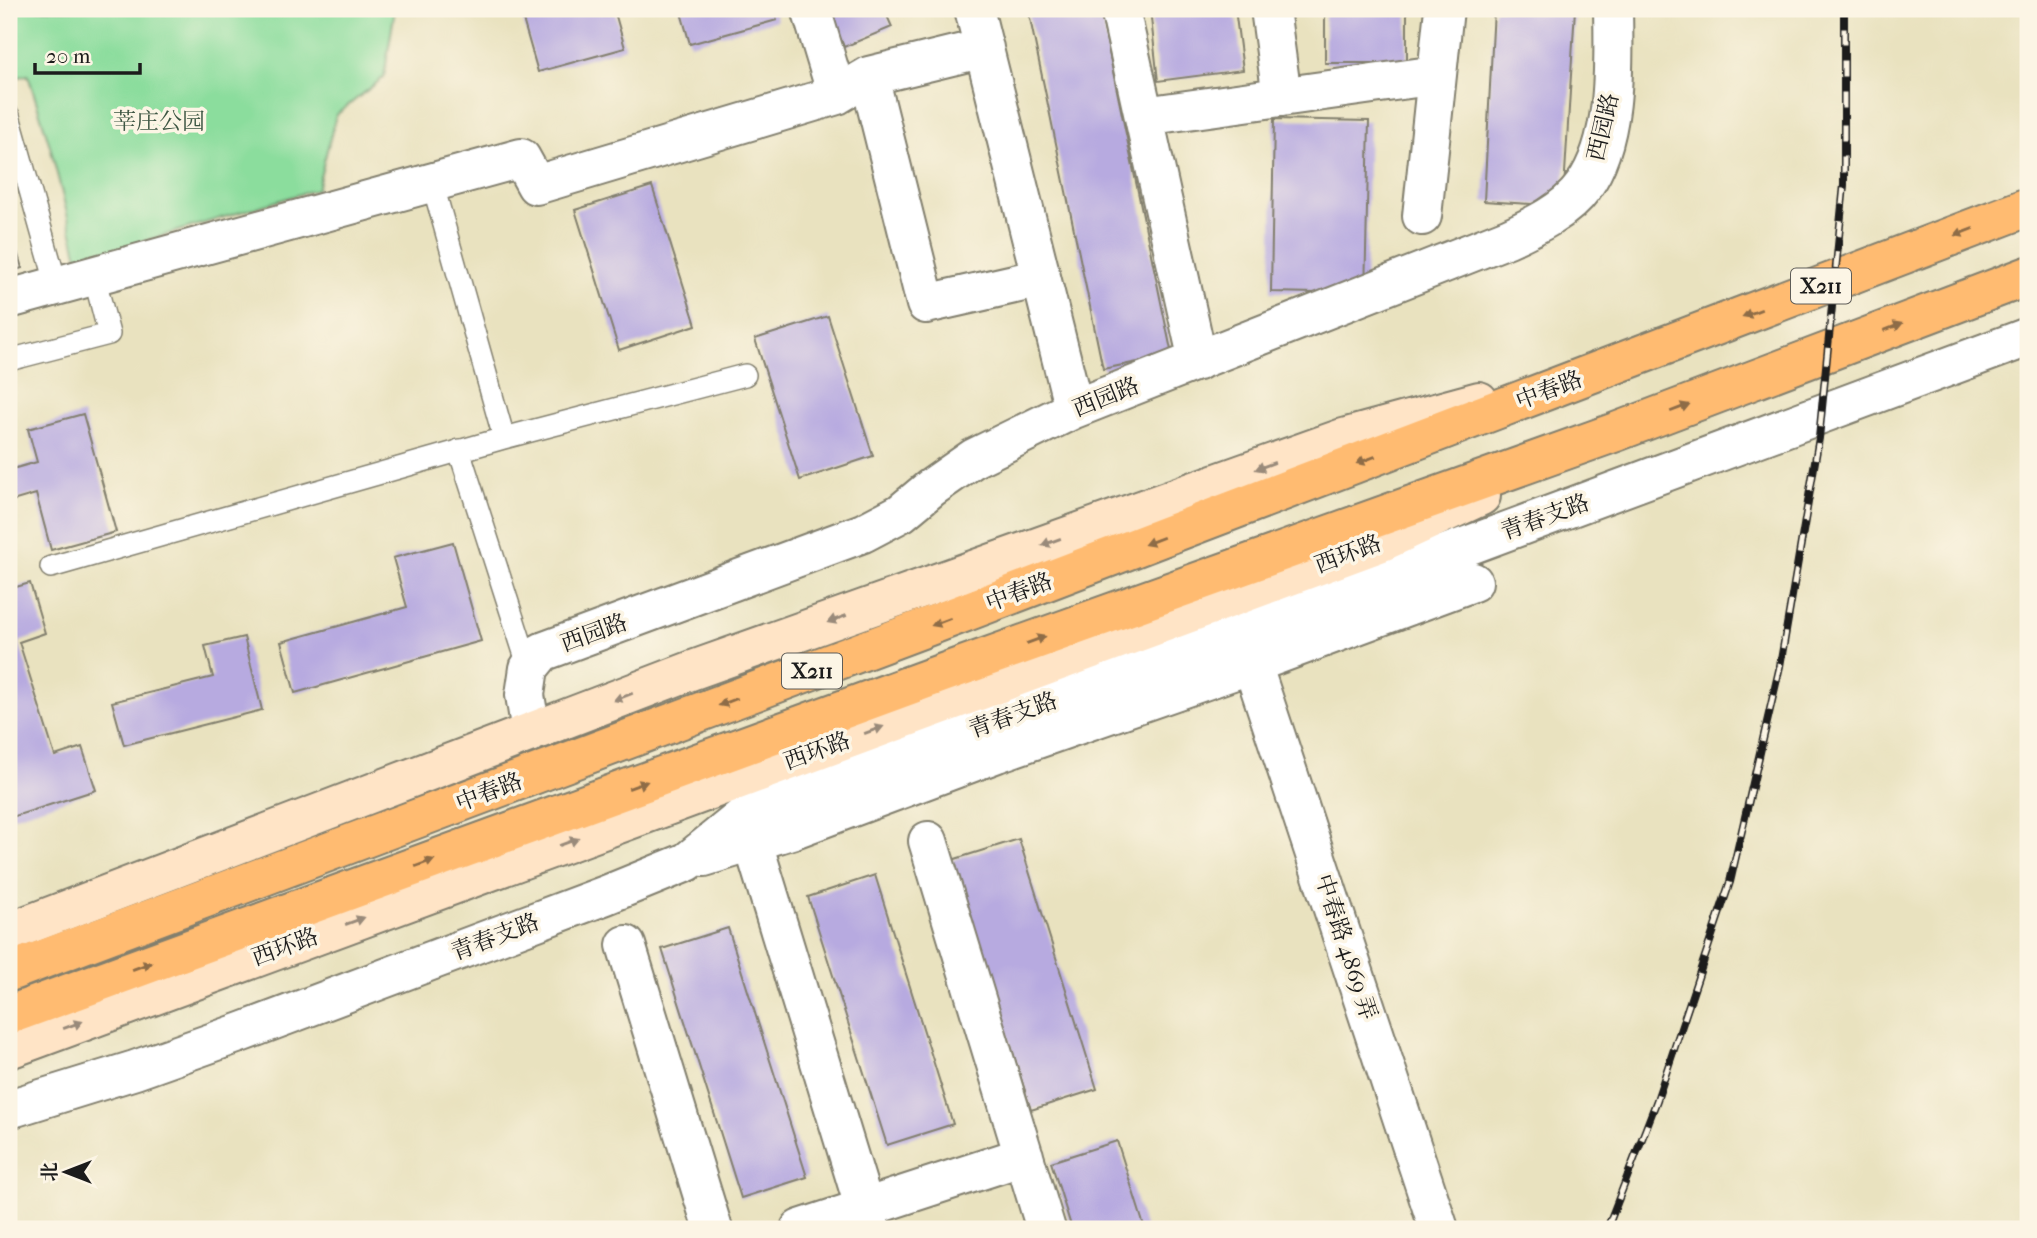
<svg xmlns="http://www.w3.org/2000/svg" width="2037" height="1238" font-family="'IM FELL French Canon','Noto Serif SC',serif">
<style>
.green{fill:#8bdd9d;stroke:#547c5c;stroke-width:2}
.building{fill:#b7aae0}
.lines{fill:none;stroke-linecap:round;stroke-linejoin:round}
.service-casing{stroke:#827f6e;stroke-width:24}
.minor-casing{stroke:#827f6e;stroke-width:42}
.secondary-casing{stroke:#827f6e;stroke-width:42}
.primary-casing{stroke:#827f6e;stroke-width:42}
.service{stroke:#fff;stroke-width:21}
.minor{stroke:#fff;stroke-width:38}
.secondary{stroke:#ffe4c6;stroke-width:38}
.primary{stroke:#ffbb71;stroke-width:38}
.rail-casing{stroke:#1c1c1c;stroke-width:8}
.rail{stroke:#fcf5e5;stroke-width:5;stroke-dasharray:16;stroke-linecap:butt}
.oneway{fill:#8e6c46}
.oneway2{fill:#998a7a}
.labels{text-anchor:middle;dominant-baseline:central;stroke-width:7;stroke-linejoin:round;paint-order:stroke}
.shield{fill:#fcf5e5;stroke:#5f5d58;stroke-width:2}
.shield-label{font-size:21px;font-weight:bold;fill:#1c1c1c}
.park-label{font-size:23px;fill:#3d5643;stroke:#fcf5e5}
.street-label{font-size:23px;fill:#1c1c1c;stroke:#fcf5e5}
</style>
<rect width="100%" height="100%" fill="#fcf5e5"/>
<filter id="ink" filterUnits="userSpaceOnUse"><feTurbulence type="fractalNoise" baseFrequency=".0143" numOctaves="2"/><feDisplacementMap in="SourceGraphic" scale="14" xChannelSelector="R" yChannelSelector="G"/><feConvolveMatrix kernelMatrix="1 2 1 2 8 2 1 2 1" color-interpolation-filters="sRGB"/></filter>
<filter id="wash" filterUnits="userSpaceOnUse"><feTurbulence type="fractalNoise" baseFrequency=".00686" numOctaves="4" result="noise"/><feDisplacementMap in="SourceGraphic" scale="28" xChannelSelector="R" yChannelSelector="G"/><feGaussianBlur stdDeviation="1.57" result="paint"/><feColorMatrix in="noise" values="0 0 0 0 0 0 0 0 0 0 0 0 0 0 0 0 0 1.4 0 .05"/><feComposite in="paint" operator="in"/></filter>
<g filter="url(#wash)">
<rect width="100%" height="100%" fill="#e9e2bf"/>
<path class="green" d="M9 9H395L384 77 336 115 317 189 79 261 50 146 28 75 9 79Z"/>
<g id="blocks">
<path class="building" d="M520 9H614L625 48 538 72Z
M680 9H774L777 20 690 44Z
M828 9H884L892 27 844 47Z
M1028 9H1100L1172 355 1103 369Z
M1150 9H1235L1243 70 1158 81Z
M1325 9H1407V63H1325Z
M1494 9H1575L1563 206 1484 201Z
M1274 119 1369 121 1365 294 1271 292Z
M652 186 696 325 619 350 575 210Z
M9 225 22 268 9 272Z
M828 316 873 456 800 480 755 339Z
M83 414 116 532 51 550 36 494 9 502V470L37 462 28 429Z
M453 542 481 641 295 693 281 642 407 607 393 558Z
M30 583 45 633 19 642 55 756 82 747 96 790 9 818V589Z
M244 637 262 710 124 745 112 702 213 677 205 646Z
M1019 839 1097 1089 1031 1110 952 860Z
M875 875 953 1124 887 1145 808 897Z
M728 928 807 1177 741 1198 662 949Z
M1117 1141 1145 1229H1072L1051 1162Z"/>
</g>
</g>
<g filter="url(#ink)">
<use href="#blocks" fill-opacity="0" stroke="#827f6e" stroke-width="2"/>
<g class="lines">
<g class="service-casing">
<path id="service" d="M9 116 57 286
M432 182 504 438
M9 360 109 334 94 276
M459 450 529 668
M51 567 504 438 745 375"/>
</g>
<g class="minor-casing">
<path id="minor" d="M811 9 837 95
M974 9 1074 409
M1120 9 1198 361
M1270 9 1282 97
M869 76 926 304 1041 278
M1144 116 1437 75
M1422 216 1444 9
M9 299 521 158 536 185 837 95 869 76 984 48
M1252 664 1439 1229
M531 732 525 695 529 668 542 652 863 533 901 513 931 488 974 458 1074 409 1508 238C1534 226 1566 211 1583 187 1617 141 1614 63 1613 9
M746 820 871 1229
M928 841 1046 1229
M704 857 794 829 997 753 1252 664 1473 582
M626 945 713 1229
M9 1109 135 1070 242 1032 606 895 687 862 745 815 2028 337
M800 1229 1024 1156"/>
</g>
<g class="secondary-casing">
<path id="secondary" d="M9 932 693 670 1343 438 1479 401
M9 1049 1382 542 1481 496"/>
</g>
<g class="primary-casing">
<path id="primary" d="M9 972 924 628 2028 207
M9 1015 943 673 1616 432 2028 276"/>
</g>
<use href="#service" class="service"/>
<use href="#minor" class="minor"/>
<use href="#secondary" class="secondary"/>
<use href="#primary" class="primary"/>
<g class="rail-casing">
<path id="rail" d="M1607 1229 1657 1100 1730 882 1780 666 1819 438 1844 185V9"/>
</g>
<use href="#rail" class="rail"/>
</g>
<defs><path id="oneway-solid" d="M-6-.8H1V-3.2L6.5 0L1 3.2V.8H-6Z" transform="scale(1.75)"/></defs>
<g class="oneway">
<use href="#oneway-solid" transform="translate(1964 232) rotate(159)"/>
<use href="#oneway-solid" transform="translate(1752 313) rotate(159)"/>
<use href="#oneway-solid" transform="translate(1893 327) rotate(-21)"/>
<use href="#oneway-solid" transform="translate(1680 408) rotate(-21)"/>
<use href="#oneway-solid" transform="translate(1366 460) rotate(159)"/>
<use href="#oneway-solid" transform="translate(1154 541) rotate(159)"/>
<use href="#oneway-solid" transform="translate(941 622) rotate(159)"/>
<use href="#oneway-solid" transform="translate(1036 640) rotate(-20)"/>
<use href="#oneway-solid" transform="translate(728 702) rotate(159)"/>
<use href="#oneway-solid" transform="translate(638 785) rotate(-20)"/>
<use href="#oneway-solid" transform="translate(425 863) rotate(-20)"/>
<use href="#oneway-solid" transform="translate(142 966) rotate(-20)"/>
</g>
<g class="oneway2">
<use href="#oneway-solid" transform="translate(1265 466) rotate(160)"/>
<use href="#oneway-solid" transform="translate(1051 542) rotate(160)"/>
<use href="#oneway-solid" transform="translate(837 619) rotate(160)"/>
<use href="#oneway-solid" transform="translate(623 697) rotate(159)"/>
<use href="#oneway-solid" transform="translate(874 730) rotate(-20)"/>
<use href="#oneway-solid" transform="translate(569 842) rotate(-20)"/>
<use href="#oneway-solid" transform="translate(355 921) rotate(-20)"/>
<use href="#oneway-solid" transform="translate(73 1025) rotate(-20)"/>
</g>
</g>
<g class="labels">
<g class="shield">
<rect x="1791" y="268.5" width="60" height="35" rx="5"/>
<rect x="782" y="653.5" width="60" height="35" rx="5"/>
</g>
<g class="shield-label">
<text x="1821" y="286">X211</text>
<text x="812" y="671">X211</text>
</g>
<g class="park-label">
<text x="159" y="121">莘庄公园</text>
</g>
<g class="street-label">
<text transform="translate(1603 127) rotate(-77)">西园路</text>
<text transform="translate(1549 390) rotate(-21)">中春路</text>
<text transform="translate(1106 397) rotate(-22)">西园路</text>
<text transform="translate(1545 517) rotate(-20)">青春支路</text>
<text transform="translate(1348 554) rotate(-21)">西环路</text>
<text transform="translate(1019 592) rotate(-21)">中春路</text>
<text transform="translate(594 633) rotate(-20)">西园路</text>
<text transform="translate(1013 715) rotate(-20)">青春支路</text>
<text transform="translate(817 751) rotate(-20)">西环路</text>
<text transform="translate(489 792) rotate(-21)">中春路</text>
<text transform="translate(495 937) rotate(-21)">青春支路</text>
<text transform="translate(285 947) rotate(-20)">西环路</text>
<text transform="translate(1346 947) rotate(72)">中春路 4869 弄</text>
</g>
</g>
<rect width="2037" height="1238" fill="none" stroke="#fcf5e5" stroke-width="35"/>
<g transform="translate(66 1172) rotate(270)" stroke="#fcf5e5" stroke-width="5" paint-order="stroke">
<path d="M0-5L12 26L0 18L-12 26Z" fill="#1c1c1c"/>
<text y="-10" font-size="19" font-weight="bold" text-anchor="middle" fill="#1c1c1c">北</text>
</g>
<path d="M35 63v10h105v-10" fill="none" stroke="#1c1c1c" stroke-width="3.5"/>
<text x="46" y="63" font-size="21" fill="#1c1c1c" stroke="#fcf5e5" stroke-width="5" paint-order="stroke">20 m</text>
</svg>
